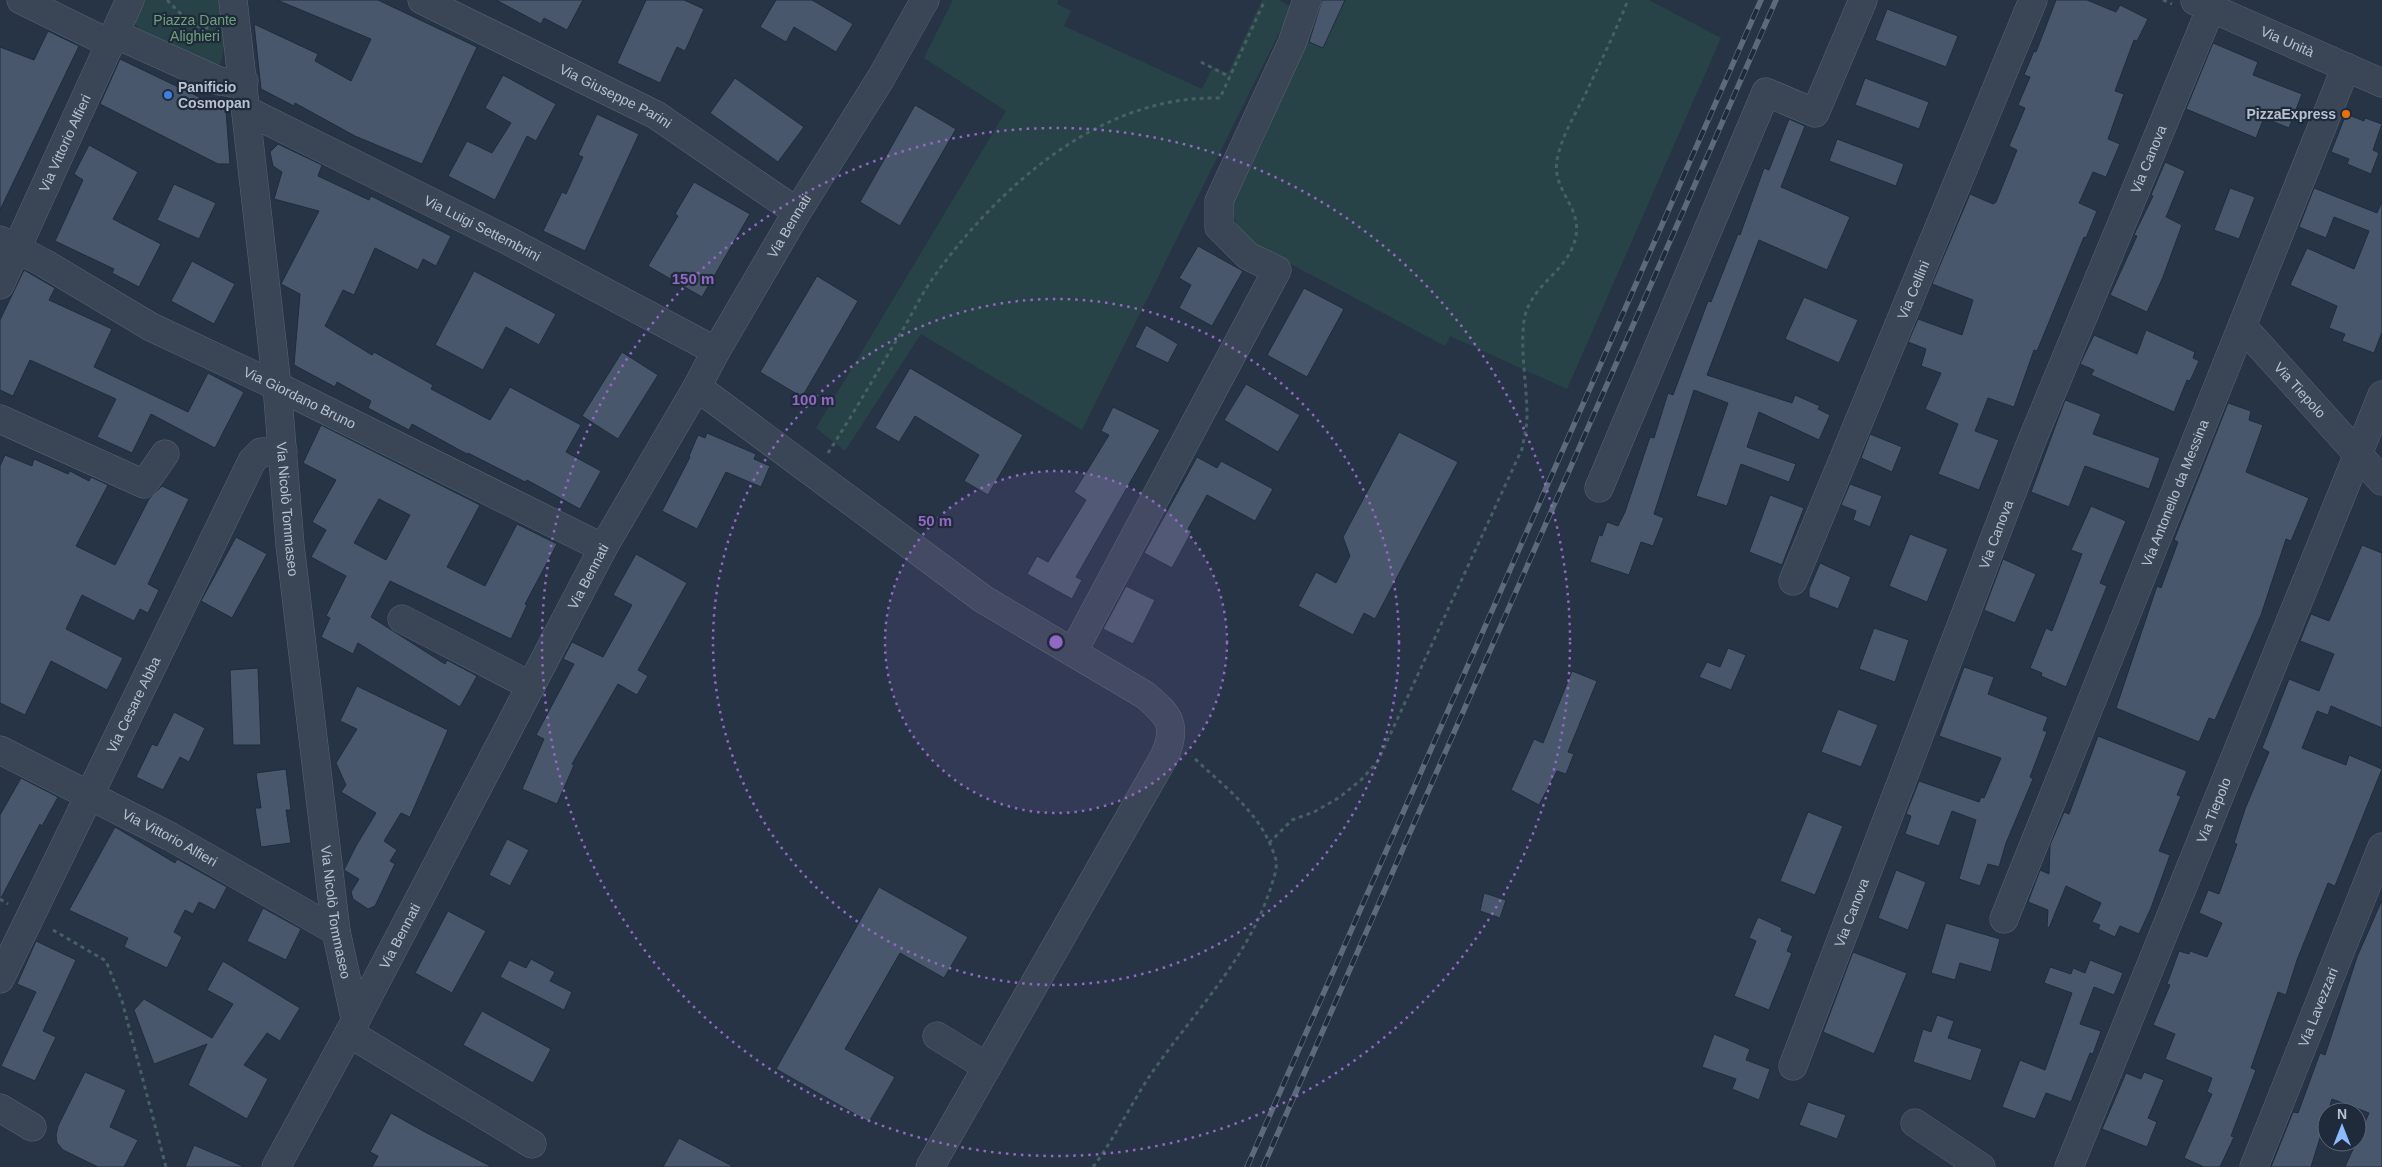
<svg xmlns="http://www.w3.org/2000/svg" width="2382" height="1167" font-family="Helvetica,sans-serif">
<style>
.green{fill:#284347}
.building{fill:#49576d;stroke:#212c3d;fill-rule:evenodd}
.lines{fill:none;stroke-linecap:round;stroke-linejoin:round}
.minor-casing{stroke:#596373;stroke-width:29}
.path{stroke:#466063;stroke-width:3;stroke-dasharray:4 4;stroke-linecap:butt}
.minor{stroke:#3a4656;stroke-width:28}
.rail-casing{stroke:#5c6a7d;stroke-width:5.5}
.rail{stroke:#1f2a3b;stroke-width:4;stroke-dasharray:11;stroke-linecap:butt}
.ring{fill:none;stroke:#9368c5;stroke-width:2.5;stroke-dasharray:2.5 5}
.shop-dot{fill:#3f7fe0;stroke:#1f2a3b;stroke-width:2}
.food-dot{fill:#e8710a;stroke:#1f2a3b;stroke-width:2}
.labels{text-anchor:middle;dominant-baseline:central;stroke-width:4.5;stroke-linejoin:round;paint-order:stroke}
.park-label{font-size:14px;fill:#6ea17a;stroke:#1f2a3b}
.street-label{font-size:14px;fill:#b8c1cf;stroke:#1f2a3b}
.poi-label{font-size:14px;font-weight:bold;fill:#b8c1cf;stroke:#1f2a3b;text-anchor:start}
.centre{fill:#9368c5;stroke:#1f2a3b;stroke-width:2.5}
.ring-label{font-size:15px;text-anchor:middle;font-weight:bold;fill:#9368c5;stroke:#1f2a3b;stroke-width:4.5;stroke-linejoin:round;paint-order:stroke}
</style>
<rect width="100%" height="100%" fill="#263446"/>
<path class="green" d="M139 0H219L224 45 221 63 216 66 140 32 134 20Z
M953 0H1058L1057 4 1071 11 1064 26 1202 89 1213 67 1228 73 1262 0H1278L1292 7 1082 430 921 334 845 451 816 428 1006 111 924 58Z
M1316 0H1649L1721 38 1567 389 1450 336 1445 346 1257 246C1235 225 1230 219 1231 188Z"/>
<path class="building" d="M277 0H378L477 47 422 164 355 136 295 103 294 106 261 89 254 24 318 54 315 61 351 81 371 39Z
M496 0H583L567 30 544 18 541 24Z
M646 0H684L704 9 685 51 677 47 660 83 617 63Z
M776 0H812L853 24 836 52 794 27 786 42 760 27Z
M1322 0H1345L1323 48 1309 42Z
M2056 0H2087L2116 12 2120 5 2148 19 2137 41 2134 40 2115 91 2124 94 2108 139 2120 144 2106 177 2093 172 2079 203 2097 211 2086 238 2084 237 2037 351 2034 350 2014 407 1988 398 1975 431 1999 440 1979 490 1938 474 1958 424 1925 409 1941 373 1921 366 1926 349 1908 342 1918 319 1962 335 1973 300 1932 284 1970 194 1993 204 1996 202 2017 150 2009 146 2025 108 2018 105 2030 77 2024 75 2034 51 2036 52Z
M1887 9 1958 36 1946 67 1875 40Z
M48 31 79 46 0 210V47L34 60Z
M2213 43 2258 62 2253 75 2302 94 2289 128 2264 118 2256 138 2186 109Z
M120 59 226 110 230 164H218L100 104Z
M503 75 556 104 536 141 527 136 495 200 448 176 467 141 492 153 511 123 485 108Z
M735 78 804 127 778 162 710 113Z
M1865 78 1929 102 1919 129 1855 105Z
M915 105 956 129 900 226 860 202Z
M597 114 639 134 585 251 543 231 562 192 566 194 583 157 578 155Z
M2346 114 2364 121 2365 118 2382 124 2373 150 2379 153 2371 174 2347 164 2349 159 2331 152Z
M1789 119 1805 126 1781 187 1850 217 1827 270 1759 240 1707 375 1792 403 1795 395 1820 406 1818 409 1830 415 1819 440 1759 412 1747 447 1796 464 1789 482 1741 464 1727 506 1696 496 1728 403 1694 390 1654 514 1664 518 1653 546 1641 542 1629 575 1590 562 1599 535 1602 536 1607 522 1618 526 1625 512 1650 437 1654 438 1668 393 1673 395 1708 301 1711 302 1738 234 1740 235 1764 168 1769 170Z
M1837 139 1904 164 1896 186 1829 161Z
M278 144 322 165 318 176 369 200 371 196 451 236 436 266 423 259 418 270 375 248 354 295 343 290 325 326 372 355 374 352 433 385 431 389 490 420 510 387 581 425 566 452 601 471 580 509 527 480 525 482 468 453 467 454 412 424 409 430 368 408 371 401 337 382 335 387 294 365 300 294 281 284 319 211 274 199 282 172 273 166 270 152Z
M89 145 138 172 113 219 161 244 139 287 112 273 114 269 55 241 83 180 74 174Z
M2165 162 2185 171 2166 217 2182 225 2163 277 2147 312 2110 295 2137 236 2134 235 2153 196 2151 195Z
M694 182 750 214 702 297 648 266 678 216 675 214Z
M174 184 216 203 199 239 157 220Z
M2230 188 2255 197 2239 239 2214 230Z
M2314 188 2377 213 2382 202V332L2374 353 2342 341 2345 334 2329 328 2337 306 2290 285 2307 248 2354 269 2369 231 2334 217 2326 238 2299 227Z
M1198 246 1243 271 1212 326 1179 308 1191 285 1179 278Z
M192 261 235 284 214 324 171 301Z
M24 270 55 288 49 300 112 329 94 367 188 412 208 373 244 392 215 448 151 414 132 453 97 437 116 399 30 360 13 396 0 390V320Z
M474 271 556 314 539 345 506 327 483 370 435 345Z
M817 276 858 301 802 397 760 372Z
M1304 288 1344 309 1307 377 1267 355Z
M1804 297 1858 320 1839 363 1785 339Z
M1146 325 1178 344 1168 363 1135 347Z
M2146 330 2195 352 2193 358 2199 361 2190 381 2187 380 2174 412 2091 375 2094 370 2080 364 2094 335 2137 354Z
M622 352 658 375 618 439 582 416Z
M910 368 1023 435 988 495 964 481 979 455 915 416 899 442 875 428Z
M1246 384 1300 415 1278 452 1224 420Z
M2065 400 2101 414 2093 434 2160 458 2149 489 2085 466 2069 507 2031 492Z
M2228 403 2251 411 2249 420 2263 425 2246 472 2309 498 2291 541 2286 539 2261 615 2215 720 2209 718 2199 742 2116 708 2157 586 2161 588 2178 542 2174 540Z
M1113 407 1160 430 1076 577 1082 580 1072 599 1027 574 1037 556 1048 562 1086 500 1074 492 1109 435 1101 431Z
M321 425 480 505 447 567 485 586 517 524 557 544 525 604 527 605 511 639 390 581 371 617 445 664 447 660 477 676 460 707 358 643 353 654 321 637 330 618 326 616 346 576 311 557 326 530 312 522 336 480 303 463ZM379 499 410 515 386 560 354 543Z
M1399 432 1458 462 1375 619 1364 613 1353 635 1298 606 1316 572 1336 583 1350 556 1343 537Z
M707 433 756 454 754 459 770 466 761 487 726 472 697 529 662 511 690 457 689 456 698 435 705 438Z
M1870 434 1902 447 1892 472 1861 458Z
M5 455 32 466 34 459 68 474 70 471 89 481 91 477 108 485 76 546 115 565 149 499 162 486 189 499 148 584 159 590 148 613 140 609 134 621 82 595 66 629 123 658 107 690 51 661 25 715 0 703V466Z
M1197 457 1217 468 1221 461 1273 489 1255 521 1207 495 1188 529 1192 531 1172 568 1144 553Z
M1850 484 1882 496 1870 527 1853 520 1856 511 1841 505Z
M1770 495 1804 508 1782 565 1749 552Z
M2091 506 2126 521 2100 583 2107 586 2066 687 2041 676 2042 673 2030 668 2046 628 2052 631 2082 554 2071 550Z
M1910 534 1948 549 1927 602 1889 586Z
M236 537 267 554 232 618 201 601Z
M2362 545 2382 553V728L2331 706 2328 715 2317 711 2302 748 2346 765 2349 755 2382 769 2335 886 2328 883 2297 960 2286 995 2278 992 2251 1068 2256 1070 2231 1136 2234 1137 2220 1167H2204L2184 1158 2212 1094 2207 1092 2212 1078 2165 1059 2175 1034 2153 1025 2170 985 2167 984 2179 951 2189 954 2190 951 2207 957 2222 923 2199 913 2208 890 2219 894 2237 844 2234 843 2245 809 2269 752 2262 748 2289 679 2319 691 2334 654 2300 641 2311 614 2329 621Z
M636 554 687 583 638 670 648 676 637 695 618 684 572 764 574 765 557 804 522 789 544 739 536 735 574 664 563 659 572 642 603 657 632 605 613 595Z
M2003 559 2036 574 2015 623 1984 610Z
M1820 563 1851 577 1838 609 1809 597V589Z
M1126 586 1155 600 1133 644 1103 629Z
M1874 628 1909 640 1895 682 1859 669Z
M1728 648 1746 655 1731 690 1699 677 1707 662 1720 667Z
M1964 667 1994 677 1988 694 2048 717 2043 730 2047 732 2030 777 2033 779 2006 843 1999 867 1988 864 1980 886 1959 879 1976 820 1952 811 1939 846 1905 834 1911 816 1906 814 1919 781 1979 802 1981 797 1984 798 2001 758 1939 736Z
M258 668 261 745H233L230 670Z
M1572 671 1597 681 1568 752 1574 754 1566 774 1557 771 1539 805 1511 790 1534 739 1543 743Z
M357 686 448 730 410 817 401 813 384 841 397 850 390 861 395 864 375 906 368 909 353 899 351 892 359 879 344 870 356 846 376 813 341 792 346 785 336 763 357 729 340 721Z
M1838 709 1878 725 1861 767 1821 752Z
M174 712 205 728 189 762 180 757 163 790 136 777 152 744 157 746Z
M2098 736 2187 771 2177 795 2181 796 2159 851 2170 855 2151 908 2139 934 2120 926 2115 937 2098 929 2100 925 2092 922 2101 903 2066 886 2049 928 2047 927 2048 910 2028 902 2040 870 2049 874 2050 845 2064 812 2069 814Z
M286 769 291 810H286L291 843 261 847 255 808H261L256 773Z
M21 778 58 797 42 826 40 824 0 900V815Z
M1808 812 1843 826 1815 895 1780 881Z
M115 827 175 863 177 859 227 887 215 910 199 902 193 914 185 910 174 932 182 937 167 968 124 947 128 938 69 910Z
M507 839 529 850 510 886 489 875Z
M1896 870 1926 882 1908 930 1878 918Z
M879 887 968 937 944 978 900 953 845 1049 895 1077 869 1122 776 1069Z
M1484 893 1506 900 1500 918 1480 911Z
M2382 900V1167H2345L2369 1113 2332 1099 2311 1167H2271L2293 1112 2298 1113 2320 1053 2325 1055 2357 957Z
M263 908 301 929 286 960 247 941Z
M448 911 486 931 452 993 415 973Z
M1758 917 1782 928 1781 931 1793 936 1787 951 1792 953 1769 1010 1734 996 1756 941 1749 938Z
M1946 923 2000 939 1991 972 1960 963 1955 980 1931 973Z
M36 941 76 960 43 1031 56 1037 35 1081 1 1066 36 992 17 984Z
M1853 952 1907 973 1874 1054 1823 1032Z
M531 959 555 972 550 981 572 992 564 1010 500 977 509 960 526 968Z
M2090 960 2123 973 2114 995 2094 987 2080 1024 2101 1031 2093 1054 2090 1053 2071 1102 2046 1093 2035 1119 2002 1107 2020 1060 2045 1070 2072 993 2044 983 2050 967 2071 974 2073 968 2085 973Z
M223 961 300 1008 280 1041 267 1033 244 1065 268 1079 247 1119 188 1085 207 1044 154 1064 134 1010 144 999 212 1038 233 1004 207 990Z
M482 1011 551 1049 533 1083 463 1045Z
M1937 1015 1954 1021 1948 1038 1982 1049 1971 1081 1913 1062 1923 1029 1931 1032Z
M1714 1034 1750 1049 1746 1060 1770 1069 1759 1100 1732 1089 1736 1079 1702 1067Z
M85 1072 126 1090 110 1127 138 1140 124 1167H98L63 1150 57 1143 56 1135 58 1126Z
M2144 1072 2164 1080 2148 1118 2157 1122 2147 1147 2102 1129 2126 1073 2141 1079Z
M1808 1102 1846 1115 1837 1139 1799 1125Z
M391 1113 423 1131 492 1167H372L378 1156 370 1152Z
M679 1138 734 1167H663Z
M194 1145 245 1167H185Z"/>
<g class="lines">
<g class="minor-casing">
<g id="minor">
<path d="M21 0 111 44"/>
<path id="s1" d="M233 0 277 386 290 545 336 931 355 1018"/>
<path id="s2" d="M422 0 656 115 797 212"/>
<path id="s3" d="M2195 1 2382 83"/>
<path d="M115 34 219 81 233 83 244 81"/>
<path id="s4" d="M248 111 507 240 716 351"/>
<path id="s5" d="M0 240 44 263 151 327 277 386 603 548"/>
<path id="s6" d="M0 285 130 0"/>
<path id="s7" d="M2243 327 2382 481"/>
<path d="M697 387 983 599 1145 695C1170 716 1178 726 1164 757L930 1167"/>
<path d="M0 419 144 484 165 454"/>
<path d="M1599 488 1766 92 1815 113 1863 0"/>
<path id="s8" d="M1793 581 2033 0"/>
<path d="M402 619 531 686"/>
<path d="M1073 652 1277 270 1248 256 1219 227V201L1292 43 1307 0"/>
<path id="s9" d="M0 750 171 837 336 931"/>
<path id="s10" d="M2004 919 2346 67"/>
<path id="s11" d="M0 979 252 461 261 452H283"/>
<path d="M349 1033 532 1144"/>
<path d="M937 1036 987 1067"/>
<path id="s12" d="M1793 1066 2030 445 2211 8"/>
<path d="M0 1108 32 1127"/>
<path d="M1915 1123 1981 1167"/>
<path id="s13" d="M276 1167 349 1033 603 548 697 387 716 351 797 212 881 78 925 0"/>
<path id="s14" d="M2069 1167 2382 395"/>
<path id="s15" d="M2254 1167 2382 847"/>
</g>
</g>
<path class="path" d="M167 0 192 25 212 29
M2163 0 2172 4
M1201 62 1230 77
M828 453C855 411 879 369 905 326 915 308 925 288 938 271 1004 182 1103 95 1220 98L1265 0
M1269 843 1292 820 1314 812 1340 797 1362 779 1378 761 1522 449C1524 438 1527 427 1527 416 1527 384 1520 352 1524 321 1529 287 1562 275 1573 246 1588 209 1551 193 1557 160 1561 138 1574 116 1584 97 1599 65 1615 33 1628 0
M0 899 8 904
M53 930 106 961 122 1001 166 1167
M1093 1167C1114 1139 1130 1106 1149 1077 1191 1015 1246 962 1270 890 1273 880 1279 866 1275 857 1261 812 1224 787 1192 756"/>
<use href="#minor" class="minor"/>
<g class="rail-casing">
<path id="rail" d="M1247 1167 1761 0
M1263 1167 1776 0"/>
</g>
<use href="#rail" class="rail"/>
</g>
<circle cx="1056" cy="642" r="171" fill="#9368c5" fill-opacity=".12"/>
<g class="ring">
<circle cx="1056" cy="642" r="171"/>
<circle cx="1056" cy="642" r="343"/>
<circle cx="1056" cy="642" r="514"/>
</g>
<circle class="shop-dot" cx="168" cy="95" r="5"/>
<circle class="food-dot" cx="2346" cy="114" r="5"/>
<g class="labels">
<g class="park-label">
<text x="195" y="20">Piazza Dante<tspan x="195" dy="16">Alighieri</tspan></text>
</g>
<g class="street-label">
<text stroke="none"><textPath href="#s3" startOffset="101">Via Unità</textPath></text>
<text stroke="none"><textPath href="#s2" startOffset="216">Via Giuseppe Parini</textPath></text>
<text stroke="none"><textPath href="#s6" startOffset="156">Via Vittorio Alfieri</textPath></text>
<text stroke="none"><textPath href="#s12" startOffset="974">Via Canova</textPath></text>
<text stroke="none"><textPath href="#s13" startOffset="1072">Via Bennati</textPath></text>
<text stroke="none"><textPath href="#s4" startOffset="262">Via Luigi Settembrini</textPath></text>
<text stroke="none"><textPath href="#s8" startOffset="315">Via Cellini</textPath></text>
<text stroke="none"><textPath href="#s7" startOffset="85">Via Tiepolo</textPath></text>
<text stroke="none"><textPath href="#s5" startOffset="339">Via Giordano Bruno</textPath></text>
<text stroke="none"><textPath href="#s10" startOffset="459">Via Antonello da Messina</textPath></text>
<text stroke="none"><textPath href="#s1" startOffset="512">Via Nicolò Tommaseo</textPath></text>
<text stroke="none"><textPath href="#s12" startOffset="569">Via Canova</textPath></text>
<text stroke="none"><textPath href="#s13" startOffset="668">Via Bennati</textPath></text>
<text stroke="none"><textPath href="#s11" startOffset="305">Via Cesare Abba</textPath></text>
<text stroke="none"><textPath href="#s14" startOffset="385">Via Tiepolo</textPath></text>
<text stroke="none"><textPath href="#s9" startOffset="191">Via Vittorio Alfieri</textPath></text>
<text stroke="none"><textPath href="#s1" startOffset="918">Via Nicolò Tommaseo</textPath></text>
<text stroke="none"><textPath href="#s12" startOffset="164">Via Canova</textPath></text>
<text stroke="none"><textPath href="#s13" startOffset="262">Via Bennati</textPath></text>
<text stroke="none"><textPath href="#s15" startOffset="172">Via Lavezzari</textPath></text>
</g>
<g class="poi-label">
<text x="178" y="87">Panificio<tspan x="178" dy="16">Cosmopan</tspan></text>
<text x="2336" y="114" text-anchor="end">PizzaExpress</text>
</g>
</g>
<circle cx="1056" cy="642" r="8" class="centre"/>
<g class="ring-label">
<text x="693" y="284">150 m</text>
<text x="813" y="405">100 m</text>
<text x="935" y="526">50 m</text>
</g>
<g transform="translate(2342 1127)"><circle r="24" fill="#1f2a3b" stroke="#5c6676"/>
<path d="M0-4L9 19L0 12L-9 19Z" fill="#8db9ff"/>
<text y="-8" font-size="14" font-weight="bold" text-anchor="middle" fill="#b8c1cf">N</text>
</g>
</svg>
